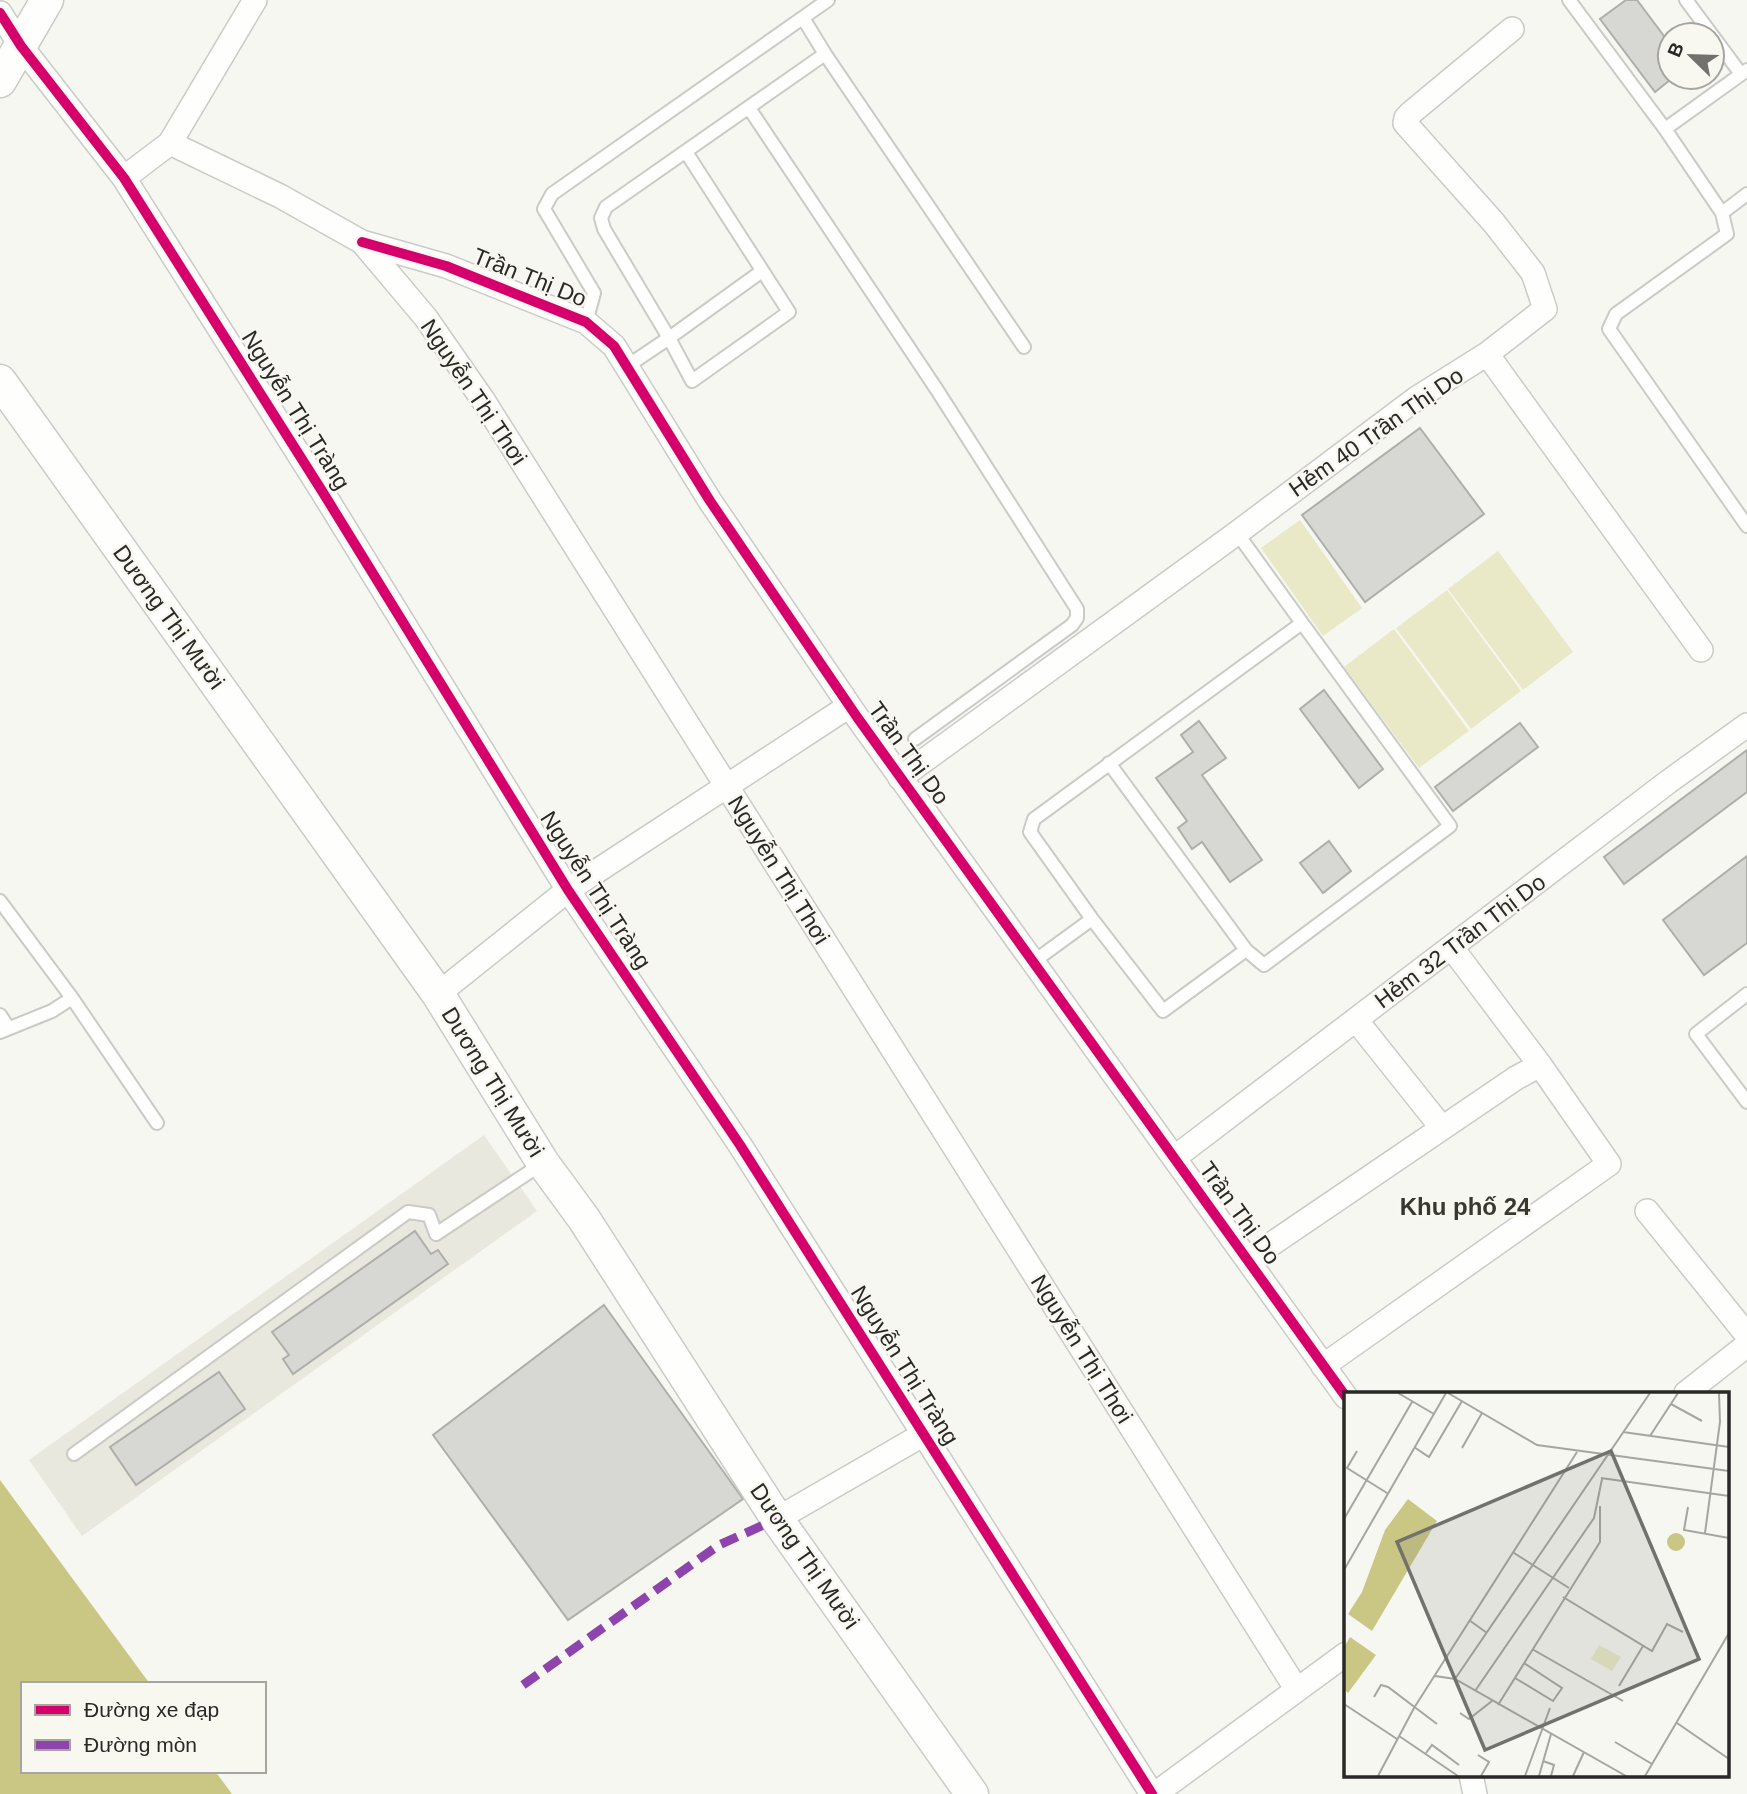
<svg xmlns="http://www.w3.org/2000/svg" width="1747" height="1794" font-family="Arial,sans-serif">
<style>
.built{fill:#e8e8de}
.green{fill:#e9e9c7}
.water{fill:#cac785}
.building{fill:#d7d7d3;stroke:#aeaeab;stroke-width:2}
.lines{fill:none;stroke-linecap:round;stroke-linejoin:round}
.lane-casing{stroke:#cacac7;stroke-width:16}
.street-casing{stroke:#cacac7;stroke-width:26}
.secondary-casing{stroke:#cacac7;stroke-width:35}
.lane{stroke:#fefefd;stroke-width:12}
.street{stroke:#fefefd;stroke-width:23}
.secondary{stroke:#fefefd;stroke-width:32}
.quiet{stroke:#8e44ad;stroke-width:9;stroke-dasharray:18 9;stroke-linecap:butt}
.cycleway-casing{stroke:#f8f8f1;stroke-width:15}
.cycleway{stroke:#d6006c;stroke-width:10}
.labels{text-anchor:middle;dominant-baseline:central;stroke-width:5;stroke-linejoin:round;paint-order:stroke}
.street-label{font-size:23px;fill:#2a2927;stroke:#f8f8f1}
.neighbourhood-label{font-size:24px;font-weight:bold;fill:#383832;stroke:#f8f8f1}
.inset-road{fill:none;stroke:#a5a5a1;stroke-width:2}
.view{fill:#72716e;fill-opacity:0.15;stroke:#72716e;stroke-width:3.5}
.inset-edge{fill:none;stroke:#2a2927;stroke-width:3.5}
</style>
<rect width="100%" height="100%" fill="#f7f7f2"/>
<path class="built" d="M484 1135 537 1211 82 1536 29 1460Z"/>
<path class="green" d="M1300 520 1362 608 1323 636 1261 548Z
M1498 551 1573 652 1523 690 1448 589Z
M1447 590 1521 691 1471 729 1396 628Z
M1394 629 1469 731 1419 768 1344 667Z"/>
<path class="water" d="M0 1480 150 1684H23V1771H215L232 1794H0Z"/>
<path class="building" d="M1626 0H1637L1670 44V80L1655 92 1600 19Z
M1420 428 1484 514 1365 602 1302 515Z
M1324 690 1383 769 1359 788 1300 709Z
M1199 721 1226 758 1202 775 1262 860 1230 882 1202 842 1192 849 1178 828 1187 821 1156 778 1193 752 1181 735Z
M1520 723 1538 747 1453 811 1435 787Z
M1747 750V792L1624 884 1604 857Z
M1329 841 1351 871 1323 893 1300 863Z
M1747 856V943L1704 975 1663 920Z
M415 1231 431 1254 438 1250 448 1264 293 1374 283 1359 289 1355 272 1332Z
M604 1305 743 1499 568 1620 433 1435Z
M219 1372 245 1409 136 1485 110 1447Z"/>
<g class="lines">
<g class="lane-casing">
<path id="lane" d="M1569 0 1665 129 1722 213 1747 194
M1686 0 1712 35
M803 18 825 54
M1712 35 1741 74
M749 108 937 390 1077 609V618L1072 625 915 739
M1665 129 1747 70
M686 152 789 312 692 381 669 338 762 271
M1722 213 1727 234 1616 314 1609 329 1747 526
M586 322 594 293 544 209 552 194 828 0
M626 367 669 338 604 229 601 218 606 207 825 54 1024 347
M0 901 72 998 157 1123
M1092 919 1163 1011 1246 950 1109 763
M1246 950 1264 965 1450 826 1302 623
M1033 962 1092 919 1030 832 1034 819 1302 623 1237 533
M1747 994 1696 1034 1747 1102
M0 1015 8 1027
M0 1032 52 1011 72 998
M74 1454 408 1212 429 1215 436 1234 543 1163"/>
</g>
<g class="street-casing">
<path id="street" d="M0 13 21 46 124 178 322 491 568 890 740 1145 1152 1794
M170 143 280 196 362 242 426 318 483 400 1297 1690
M124 178 170 143 255 0
M362 242 446 266 586 322 614 346 710 501 857 717 1346 1397
M1487 354 1701 650
M900 778 1237 533 1417 398 1487 354 1545 309 1533 273 1494 223 1405 123 1406 118 1412 112 1512 29
M1452 948 1540 1065
M438 994 568 890 849 706
M1356 1020 1442 1128
M1174 1158 1668 782 1747 725
M1647 1211 1747 1335
M1248 1260 1516 1078 1540 1065 1609 1164 1323 1366
M1686 1393 1747 1345
M777 1519 924 1434
M1471 1775 1475 1794
M1155 1794 1346 1654"/>
</g>
<g class="secondary-casing">
<path id="secondary" d="M0 81 47 0
M0 381 438 994 543 1163 584 1219 777 1519 972 1794"/>
</g>
<use href="#lane" class="lane"/>
<use href="#street" class="street"/>
<use href="#secondary" class="secondary"/>
<path class="quiet" d="M523 1685 719 1545 777 1519"/>
<g class="cycleway-casing">
<path id="cycleway" d="M0 13 21 46 124 178 322 491 568 890 740 1145 1152 1794
M362 242 446 266 586 322 614 346 710 501 857 717 1346 1397"/>
</g>
<use href="#cycleway" class="cycleway"/>
</g>
<g class="labels">
<g class="street-label">
<text transform="translate(530 277) rotate(22)">Trần Thị Do</text>
<text transform="translate(474 392) rotate(56)">Nguyễn Thị Thơi</text>
<text transform="translate(296 410) rotate(58)">Nguyễn Thị Tràng</text>
<text transform="translate(1376 432) rotate(-35)">Hẻm 40 Trần Thị Do</text>
<text transform="translate(169 617) rotate(54)">Dương Thị Mười</text>
<text transform="translate(909 753) rotate(54)">Trần Thị Do</text>
<text transform="translate(779 870) rotate(58)">Nguyễn Thị Thơi</text>
<text transform="translate(596 890) rotate(57)">Nguyễn Thị Tràng</text>
<text transform="translate(1460 941) rotate(-37)">Hẻm 32 Trần Thị Do</text>
<text transform="translate(493 1082) rotate(58)">Dương Thị Mười</text>
<text transform="translate(1240 1213) rotate(54)">Trần Thị Do</text>
<text transform="translate(1082 1349) rotate(58)">Nguyễn Thị Thơi</text>
<text transform="translate(905 1365) rotate(58)">Nguyễn Thị Tràng</text>
<text transform="translate(805 1556) rotate(55)">Dương Thị Mười</text>
</g>
<g class="neighbourhood-label">
<text x="1465" y="1206">Khu phố 24</text>
</g>
</g>
<g transform="translate(1344 1392)">
<rect width="385" height="385" fill="#f7f7f2"/>
<path d="M255 253 277 265 268 279 247 267Z" fill="#e9e9c7"/>
<path d="M64 107 93 129 28 239 4 222 18 200 41 138ZM323 150a9 9 0 1 1 18 0a9 9 0 1 1-18 0ZM6 245 32 263 4 301 0 297V255Z" fill="#cac785"/>
<path class="inset-road" d="M54 1 90 22M104 1 193 53 385 79M327 12 358 29M279 40 385 55M306 44 334 1M70 55 85 65 118 9M118 56 138 21M13 59 3 76 43 101M257 86 385 104M344 115 340 138 385 146M0 127 68 10M361 141 376 30 375 1M170 161 225 196M0 178 102 1M219 205 308 259 323 232 339 240M125 228 143 241M188 257 279 309M91 284 111 287 282 384M171 286 209 309 218 296 180 271M111 287 306 1M275 294 299 254M131 299 250 126 258 87M30 305 37 293 44 295 93 332M0 312 53 347M154 313 256 150V114M116 321 125 327 148 309M333 331 385 367M55 344 114 384M271 350 308 372M82 361 88 353 115 373M134 363 145 370 137 384M199 369 210 373 207 384M34 384 70 316 233 60M181 384 206 316M195 384 207 342M229 384 240 360M301 384 385 241"/>
<path class="view" d="M267 59 355 267 141 358 53 150Z"/>
<rect width="385" height="385" class="inset-edge"/>
</g>
<rect x="21" y="1682" width="245" height="91" fill="#f8f8f1" stroke="#a6a5a0" stroke-width="2"/>
<rect x="35" y="1705" width="35" height="10" fill="#d6006c" stroke="#a6a5a0" stroke-width="2"/>
<text x="84" y="1717" font-size="21" fill="#2a2927">Đường xe đạp</text>
<rect x="35" y="1740" width="35" height="10" fill="#8e44ad" stroke="#a6a5a0" stroke-width="2"/>
<text x="84" y="1752" font-size="21" fill="#2a2927">Đường mòn</text>
<g transform="translate(1691 56) rotate(293)"><circle r="33" fill="#f8f8f1" stroke="#a6a5a0" stroke-width="2"/>
<path d="M0-5L12 26L0 18L-12 26Z" fill="#72716e"/>
<text y="-10" font-size="19" font-weight="bold" text-anchor="middle" fill="#2a2927">B</text>
</g>
</svg>
